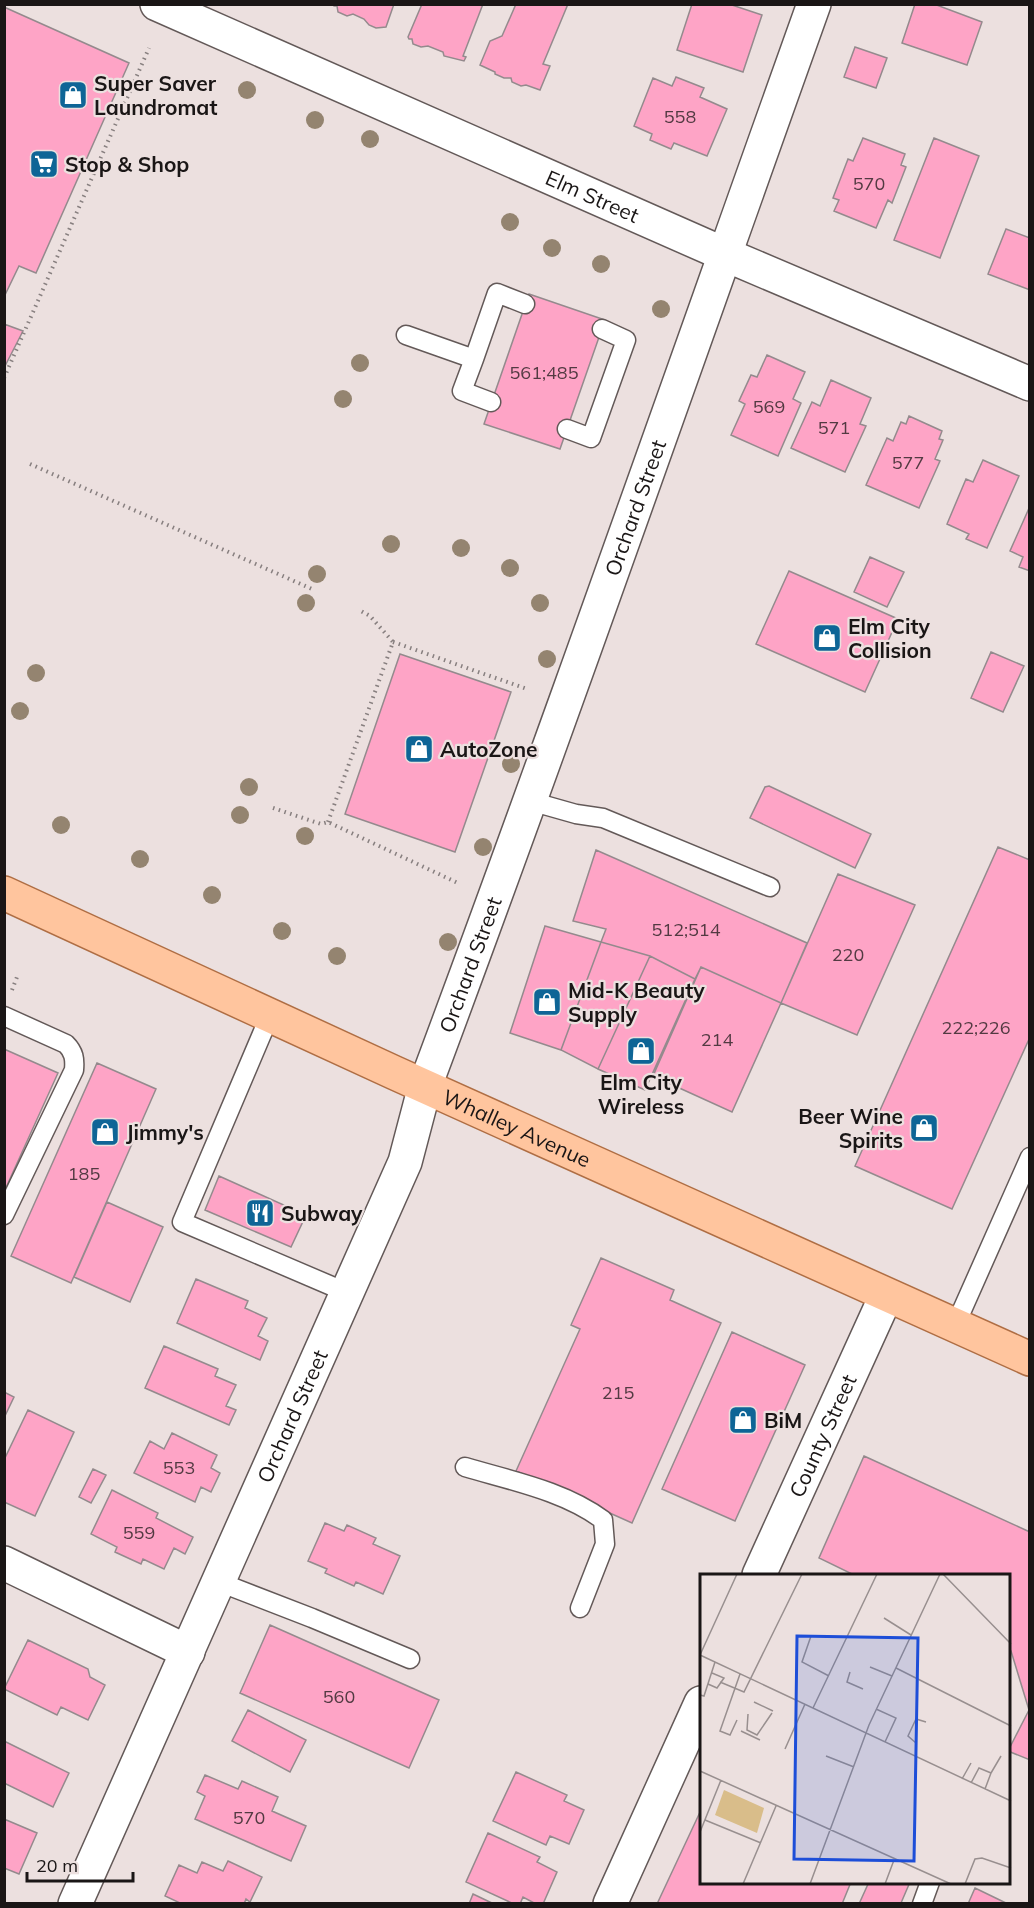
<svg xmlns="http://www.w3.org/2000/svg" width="1034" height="1908" font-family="Mulish,sans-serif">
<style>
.building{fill:#fea4c6;stroke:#948a8d;stroke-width:1.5}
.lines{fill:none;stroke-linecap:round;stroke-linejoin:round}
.lane-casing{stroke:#635958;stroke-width:21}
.street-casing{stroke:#635958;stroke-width:36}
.secondary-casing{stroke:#635958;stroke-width:36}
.primary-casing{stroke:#af6e44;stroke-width:36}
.path{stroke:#877f7f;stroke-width:4;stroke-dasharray:1.5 4.5;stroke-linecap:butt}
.lane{stroke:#fff;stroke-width:18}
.street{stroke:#fff;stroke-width:33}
.secondary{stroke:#fff;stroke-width:33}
.primary{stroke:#ffc59e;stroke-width:33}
.tree{fill:#948470}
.labels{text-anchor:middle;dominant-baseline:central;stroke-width:4.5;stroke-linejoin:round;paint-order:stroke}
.number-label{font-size:18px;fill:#533a42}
.poi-label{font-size:21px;font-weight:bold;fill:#1a1616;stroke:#ece0df;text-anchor:start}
.street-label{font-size:21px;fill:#1a1616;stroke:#ece0df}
.inset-road{fill:none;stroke:#988f8f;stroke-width:1.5}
.view{fill:#1d4ed8;fill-opacity:0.15;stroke:#1d4ed8;stroke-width:3}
.inset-edge{fill:none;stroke:#1a1616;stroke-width:3}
</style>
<rect width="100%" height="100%" fill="#ece0df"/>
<path class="building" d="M333 4H394L386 27 376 28 369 25 364 19 353 14 347 16 338 12 337 6H334Z
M422 4H483L463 56 466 57 464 61 444 56 443 52 428 46 421 47 413 44 412 39H409L408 37Z
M516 4H568L543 64 550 66 540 90 526 85 521 86 512 82 511 78H504L495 74V72L480 65 490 41 502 36Z
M692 4H729L762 15 743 72 677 50Z
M915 4H934L982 22 967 65 902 43Z
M4 7 129 63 36 273 19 266 4 297Z
M855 47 887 58 876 88 844 77Z
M676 77 704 88 700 97 727 109 707 156 674 143 671 149 650 140 652 134 634 126 653 78 672 86Z
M863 138 905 154 901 165 906 167 892 203 888 200 876 228 834 211 839 200 833 198 848 159 853 161Z
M934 138 979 156 940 258 894 240Z
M1006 229 1030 238V290L988 274Z
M529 294 605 320 560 449 484 424Z
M4 324 23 331 4 368Z
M767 355 805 372 793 399 801 403 778 456 731 435 745 404 739 401 751 375 757 377Z
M831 380 871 398 860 424 866 426 845 472 791 448 812 402 820 406Z
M909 416 942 431 939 439 943 440 935 459 940 461 919 508 866 485 887 438 893 441 901 422 906 424Z
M983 460 1019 476 987 548 966 539 969 534 947 524 966 479 973 482Z
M1030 506V571L1019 567 1023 557 1010 551Z
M870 557 904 572 887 607 854 592Z
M789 571 898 619 865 692 756 644Z
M991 652 1024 666 1003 712 971 698Z
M400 654 511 692 455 852 345 814Z
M769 786 871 834 855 868 750 818 765 787Z
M998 847 1030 860V1037L952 1209 855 1166Z
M596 850 807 943 781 1003 701 967 695 979 650 956 601 942 606 929 573 921Z
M838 874 915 905 857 1035 781 1003Z
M545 926 601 942 561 1050 510 1033Z
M601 942 650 956 598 1069 561 1050Z
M650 956 695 979 645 1090 598 1069Z
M701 967 781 1003 732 1112 653 1076Z
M4 1049 58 1073 4 1192Z
M97 1063 156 1089 71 1283 11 1256Z
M219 1176 306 1215 291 1247 205 1210Z
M107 1202 163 1227 130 1302 74 1277Z
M601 1258 674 1290 670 1300 721 1323 632 1523 516 1471 580 1329 571 1325Z
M196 1279 248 1301 245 1308 267 1318 258 1336 268 1341 260 1360 177 1323Z
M732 1332 805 1365 735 1521 662 1489Z
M164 1346 218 1369 215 1376 236 1385 226 1406 236 1410 229 1425 145 1388Z
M4 1392 14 1397 4 1418Z
M28 1410 74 1432 35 1516 4 1502V1460Z
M172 1433 217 1455 211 1468 220 1473 211 1492 201 1487 195 1502 134 1473 150 1441 164 1449Z
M864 1456 1030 1532V1760L1008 1751 1029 1710 1011 1651 1008 1649V1575H854L819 1558Z
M93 1469 106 1475 91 1503 79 1497Z
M112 1490 158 1513 156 1518 193 1537 185 1554 174 1548 164 1569 143 1559 141 1564 115 1552 117 1547 91 1534Z
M325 1523 344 1531 347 1525 376 1538 373 1544 400 1556 383 1594 356 1582 354 1586 325 1573 327 1569 308 1561Z
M270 1625 439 1700 409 1768 240 1693Z
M28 1640 88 1669 90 1677 105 1685 88 1720 61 1707 57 1715 4 1689Z
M248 1710 306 1740 290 1772 232 1741Z
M4 1741 69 1773 53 1807 4 1783Z
M516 1772 567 1795 564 1801 584 1810 569 1844 550 1836 546 1845 493 1821Z
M205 1775 238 1789 242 1781 278 1797 272 1811 306 1826 291 1861 195 1819 205 1796 197 1792Z
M701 1810V1882H851L842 1904H657Z
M4 1819 37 1833 19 1874 4 1868Z
M488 1833 540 1857 537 1862 557 1872 543 1904H536L523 1897 520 1904H514L466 1882Z
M228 1861 262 1877 250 1902 246 1899 244 1904H182L165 1896 179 1865 197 1873 202 1862 223 1871Z
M869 1882H910L901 1903 902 1904H859Z
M975 1888 1008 1904H968Z
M473 1894 494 1904H469Z"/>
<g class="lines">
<g class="lane-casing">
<path id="lane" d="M406 335 474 359 462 391 491 402
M474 359 497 293 525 304
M567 429 591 438 626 340 602 329
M530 801 576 814 603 818 770 887
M270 1015 182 1222 348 1293
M4 1016 66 1044C74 1052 75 1059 74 1070L4 1215
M955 1326 1030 1157
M465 1467C512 1481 564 1491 603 1520L605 1544 580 1608
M219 1582 312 1618 410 1659
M922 1904 930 1882"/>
</g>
<g class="street-casing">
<g id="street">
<path id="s1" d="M157 4 724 254 1030 384"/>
<path d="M4 1563 188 1652"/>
<path id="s2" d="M759 1575 886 1296"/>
<path d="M610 1904 701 1703"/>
</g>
</g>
<g class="secondary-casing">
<g id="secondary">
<path id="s3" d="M75 1904 405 1162 425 1086C559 727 685 365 814 4"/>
</g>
</g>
<g class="primary-casing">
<g id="primary">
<path id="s4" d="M4 893 395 1073 1030 1359"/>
</g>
</g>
<path class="path" d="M4 378 149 48
M30 464 312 589
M393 642 527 689
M273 808 321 824 328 822 460 884
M328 822 393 642 370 616 361 611
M12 990 17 977"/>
<use href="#lane" class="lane"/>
<use href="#street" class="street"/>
<use href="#secondary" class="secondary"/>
<use href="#primary" class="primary"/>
</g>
<g class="tree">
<circle cx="247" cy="90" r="9"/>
<circle cx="315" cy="120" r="9"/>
<circle cx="370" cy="139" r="9"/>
<circle cx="510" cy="222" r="9"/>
<circle cx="552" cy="248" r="9"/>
<circle cx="601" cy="264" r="9"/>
<circle cx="661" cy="309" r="9"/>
<circle cx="360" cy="363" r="9"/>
<circle cx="343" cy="399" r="9"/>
<circle cx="391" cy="544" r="9"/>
<circle cx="461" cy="548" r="9"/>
<circle cx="510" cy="568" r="9"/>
<circle cx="317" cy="574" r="9"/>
<circle cx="306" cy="603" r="9"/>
<circle cx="540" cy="603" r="9"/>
<circle cx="547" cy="659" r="9"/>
<circle cx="36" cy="673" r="9"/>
<circle cx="20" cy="711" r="9"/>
<circle cx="511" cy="764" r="9"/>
<circle cx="249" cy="787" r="9"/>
<circle cx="240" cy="815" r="9"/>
<circle cx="61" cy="825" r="9"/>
<circle cx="305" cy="836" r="9"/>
<circle cx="483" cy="847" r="9"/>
<circle cx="140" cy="859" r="9"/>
<circle cx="212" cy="895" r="9"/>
<circle cx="282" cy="931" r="9"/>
<circle cx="448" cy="942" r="9"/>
<circle cx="337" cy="956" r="9"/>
</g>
<defs>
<g id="shop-square" transform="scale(1.5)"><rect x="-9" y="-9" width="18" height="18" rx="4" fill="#0e6596" stroke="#ece0df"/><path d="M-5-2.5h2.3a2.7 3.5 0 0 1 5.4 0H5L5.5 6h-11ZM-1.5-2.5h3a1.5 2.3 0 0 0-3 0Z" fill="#fff"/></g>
<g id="supermarket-square" transform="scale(1.5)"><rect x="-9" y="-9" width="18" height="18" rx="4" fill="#0e6596" stroke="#ece0df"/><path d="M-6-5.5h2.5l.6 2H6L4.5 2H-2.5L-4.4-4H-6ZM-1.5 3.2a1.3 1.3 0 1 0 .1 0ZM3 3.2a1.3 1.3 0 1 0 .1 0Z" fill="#fff"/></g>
<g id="restaurant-square" transform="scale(1.5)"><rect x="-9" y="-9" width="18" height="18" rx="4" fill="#0e6596" stroke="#ece0df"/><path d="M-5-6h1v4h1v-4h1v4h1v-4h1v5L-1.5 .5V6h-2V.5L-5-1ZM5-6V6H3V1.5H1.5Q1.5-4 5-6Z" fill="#fff"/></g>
</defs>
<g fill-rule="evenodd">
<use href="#shop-square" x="73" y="95"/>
<use href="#supermarket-square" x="44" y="164"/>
<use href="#shop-square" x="827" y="638"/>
<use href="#shop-square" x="419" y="749"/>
<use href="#shop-square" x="547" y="1002"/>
<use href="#shop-square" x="641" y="1051"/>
<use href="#shop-square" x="924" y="1128"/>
<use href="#shop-square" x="105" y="1132"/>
<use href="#restaurant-square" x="260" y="1213"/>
<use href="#shop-square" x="743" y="1420"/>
</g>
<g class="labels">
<g class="number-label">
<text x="680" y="116">558</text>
<text x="869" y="183">570</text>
<text x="544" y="372">561;485</text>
<text x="769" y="406">569</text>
<text x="834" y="427">571</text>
<text x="908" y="462">577</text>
<text x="686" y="929">512;514</text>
<text x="848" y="954">220</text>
<text x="976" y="1027">222;226</text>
<text x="717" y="1039">214</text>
<text x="84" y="1173">185</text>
<text x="618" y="1392">215</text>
<text x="179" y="1467">553</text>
<text x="139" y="1532">559</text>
<text x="339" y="1696">560</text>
<text x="249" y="1817">570</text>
</g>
<g class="poi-label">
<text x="94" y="83">Super Saver<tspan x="94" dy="24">Laundromat</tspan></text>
<text x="65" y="164">Stop &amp; Shop</text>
<text x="848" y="626">Elm City<tspan x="848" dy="24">Collision</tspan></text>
<text x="440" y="749">AutoZone</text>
<text x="568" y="990">Mid-K Beauty<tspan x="568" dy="24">Supply</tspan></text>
<text x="641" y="1082" text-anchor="middle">Elm City<tspan x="641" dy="24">Wireless</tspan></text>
<text x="903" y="1116" text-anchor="end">Beer Wine<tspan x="903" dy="24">Spirits</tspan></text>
<text x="126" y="1132">Jimmy's</text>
<text x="281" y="1213">Subway</text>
<text x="764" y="1420">BiM</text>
</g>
<g class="street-label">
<text stroke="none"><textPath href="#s1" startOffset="476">Elm Street</textPath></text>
<text stroke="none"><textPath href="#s3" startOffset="1506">Orchard Street</textPath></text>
<text stroke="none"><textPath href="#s3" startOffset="1020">Orchard Street</textPath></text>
<text stroke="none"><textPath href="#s4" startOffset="564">Whalley Avenue</textPath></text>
<text stroke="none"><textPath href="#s3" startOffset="534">Orchard Street</textPath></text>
<text stroke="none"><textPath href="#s2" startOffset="153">County Street</textPath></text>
</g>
</g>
<g transform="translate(700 1574)">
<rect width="310" height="310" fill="#ece0df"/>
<path d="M24 216 64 234 57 259 15 241Z" fill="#d9bd8a"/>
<path class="inset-road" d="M243 0 311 70M184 44 211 61M111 62 102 88 129 102M0 81 311 227M0 81 37 0M170 93 192 102M196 94 311 152M150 98 147 108 163 115M20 108 44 118 102 0M8 110 17 114 24 104 12 99M0 121 4 122 15 88M54 128 73 137M113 134 177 0M176 135 196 144 185 168M48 140 47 156 57 161 72 139M37 146 30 161 20 157 40 100M41 157 60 166M216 169 208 162 216 145 226 148M85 175 105 130M126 182 154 193M0 197 251 310M291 199 301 182M262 205 271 189M271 209 279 194 291 199 285 215M5 246 61 269M0 258 21 206M43 310 76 232M110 310 169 151 240 0M185 310 194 286M265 310 275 285 282 284 311 294"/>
<path class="view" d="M97 62 218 64 214 287 94 285Z"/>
<rect width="310" height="310" class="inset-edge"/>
</g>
<rect width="1034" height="1908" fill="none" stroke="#1a1616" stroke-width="12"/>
<path d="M27 1872v9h106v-9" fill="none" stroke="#1a1616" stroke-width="3"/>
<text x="36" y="1872" font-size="18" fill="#1a1616" stroke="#ece0df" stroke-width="4.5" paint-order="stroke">20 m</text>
</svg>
